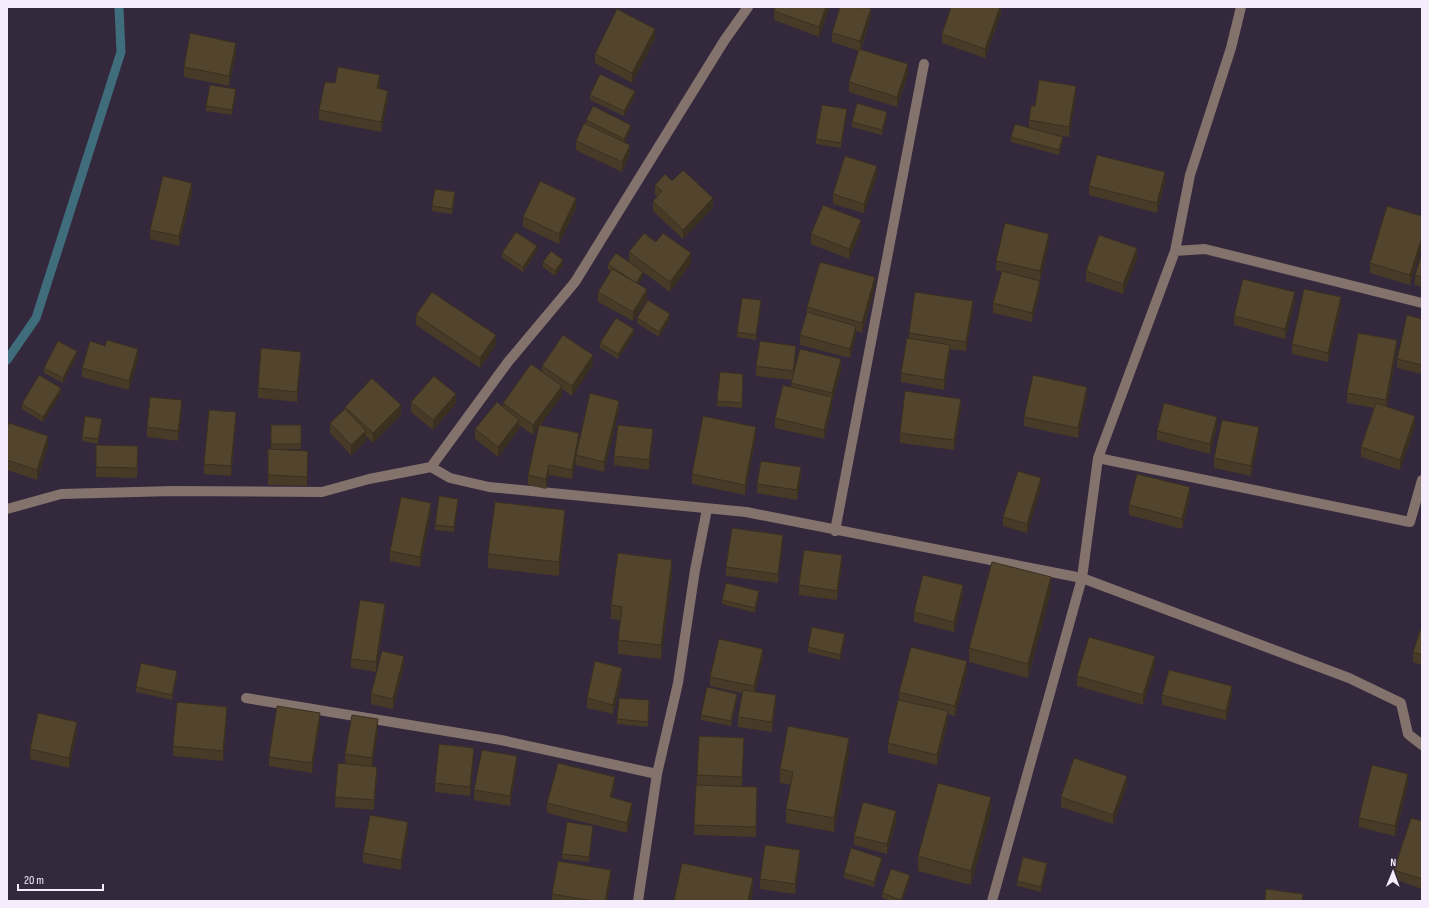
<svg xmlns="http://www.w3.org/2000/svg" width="1429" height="908" font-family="'Sofia Sans Condensed',sans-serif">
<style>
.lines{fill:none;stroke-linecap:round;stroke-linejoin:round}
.stream{stroke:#3f6d7c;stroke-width:9}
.minor{stroke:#84726c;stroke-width:10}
.wall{fill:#473a27}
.shaded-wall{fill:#3a3020}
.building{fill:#53442d;stroke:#3a3020}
</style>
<rect width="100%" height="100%" fill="#34283d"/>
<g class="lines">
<path class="stream" d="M7 360 36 318 121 52 119 7"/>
<path class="minor" d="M1175 251 1205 249 1422 303
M1098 458 1410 522 1422 480
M431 467 508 362 575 282 724 41 748 7
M7 509 61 494 173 491 322 492 369 479 431 467 450 478 489 487 746 512 1082 578 1349 678 1401 703 1408 734 1422 745
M835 531 924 64
M246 698 501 740 657 774
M638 901 657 774 678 683 695 570 707 509
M992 901 1082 578 1098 458 1175 251 1190 175 1231 48 1241 7"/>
</g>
<path class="wall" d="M775 7H830L819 37 774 20V11Z
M1001 7V13L985 58 942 43V34Z
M871 17 861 50 908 74 897 107 849 92V82L859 51 832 42V33Z
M655 39 632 83 595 63V54Z
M236 53 229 86 184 77V67Z
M335 83 380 85 379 89 388 100 381 132 319 120V110Z
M236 94 232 115 206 111V106Z
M590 95 635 96 624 116 590 100Z
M1076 95 1069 137 1051 134 1063 142 1059 155 1011 142V137L1029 127V120L1035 106Z
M847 114 841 148 816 144V139Z
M887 117 882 135 852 127V122Z
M586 120 631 130 625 142 630 154 622 172 576 150V141L586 124Z
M877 176 864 213 833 204V194Z
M1165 182 1157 213 1089 195V186Z
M655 185 713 208 683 239 653 211V201L658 196 655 195Z
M192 193 179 246 150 239V230Z
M455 197 452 214 432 211V206Z
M576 208 559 244 523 227V217Z
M1422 216V246L1410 285 1370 273V263Z
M861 230 849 259 811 244V234Z
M656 242 691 263 670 292 643 272V277L638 284 647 299 633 321 598 302V292L611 271 608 269V264L629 262V252Z
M1049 243 1040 281V290L1032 322 993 313V303L1002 272 996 270V261Z
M537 251 523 272 502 258V253Z
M1422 253V287L1415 285V275Z
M1137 258 1123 294 1086 281V271Z
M543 262 563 265 555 276 543 267Z
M875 287 862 333 856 331V335L850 358 800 345V335L807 313V307Z
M1295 301 1285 339 1234 325V316Z
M761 305 756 340 737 337V332Z
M1341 307 1328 362 1292 354V344Z
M973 311 966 351 950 349V355L944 390 901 382V373L909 338V333Z
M416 315 496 345 480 368 416 325Z
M637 318 670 319 659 337 637 323Z
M1422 319V374L1397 368V359Z
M634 334 618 359 600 348V343Z
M1397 350 1387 407 1415 426 1400 470 1361 457V447L1374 408 1347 403V393Z
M796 355 794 371 841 369 832 403V406L824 439 775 428V418L791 387 792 380 756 376V366Z
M77 356 63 383 44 373V368Z
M138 359 129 390 82 377V368Z
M301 361 297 402 258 398V388Z
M593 365 572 396 562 389V396L540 425 579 440 619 410 604 472 576 465V461L572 479 549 475 546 489 528 485V475L539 426 533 435 519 425V429L498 457 475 439V429L503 406V403L542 372V366Z
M743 379 742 408 717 406V401Z
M61 393 43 422 22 409V404Z
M1087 396 1078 438 1024 426V417Z
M411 402 456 403 433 430 411 412Z
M345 407 401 415 373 443 366 436V440L351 455 330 433V423L345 409Z
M961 408 954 450 900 443V433Z
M182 410 178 441 147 437V427Z
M236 422 231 476 204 474V464Z
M102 424 98 444 82 441V437Z
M271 425H301V449H271Z
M1217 426 1210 454 1157 440V431Z
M7 428 48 446 37 480 7 470Z
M756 436 745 495 692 484V474Z
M1259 437 1251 476 1214 468V458Z
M653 439 649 470 614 465V456Z
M96 445 138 456 137 478 96 477Z
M308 461 307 486 268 485V475Z
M801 477 797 500 757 493V484Z
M1041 488 1027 533 1003 526V517Z
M1190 497 1182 529 1129 515V505Z
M458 504 454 532 435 530V525Z
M431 513 420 567 390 561V551Z
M565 524 559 576 488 568V554Z
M783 544 778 583 726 576V567Z
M842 565 837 600 799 595V585Z
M672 574 661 659 618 654V640L620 620 611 619V605Z
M1051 591 1028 678 969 662V648Z
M963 595 954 632 914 622V612Z
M759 596 755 613 722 604V600Z
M385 614 376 672 351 668V659Z
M1422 625V665L1413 662V652Z
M845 639 840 660 808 652V647Z
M763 658 755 692 776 705 772 732 738 727V717L742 693 710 686V677Z
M404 666 393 709 371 704V694Z
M1155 666 1143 705 1077 686V676Z
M967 671 955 716 948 714V721L937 765 888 753V743L899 700V692Z
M177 676 172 700 136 692V687Z
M622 678 613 714 587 708V698Z
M1162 695H1232L1226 720 1162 705Z
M737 699 731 726 701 720V715Z
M649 705 648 727 617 724V719Z
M227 717 223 761 173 756V746Z
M320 722 312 773 269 766V757Z
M378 729 372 767 377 777 374 810 335 807V797L354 765 345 763V754Z
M77 732 69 768 30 759V749Z
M744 747 742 786 757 787 756 837 694 835 697 775Z
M849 752 834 832 786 823V809L791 785 780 783V769Z
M474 758 470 796 435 792V783Z
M517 766 510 806 474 800V790Z
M1408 783 1395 836 1359 827V818Z
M1127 786 1113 824 1061 807V797Z
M615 787 612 797 632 812 627 833 547 813V803Z
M991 811 971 885 918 871V856Z
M896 821 887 854 854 845V836Z
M1422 821V889L1394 879V870Z
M593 831 589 862 562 859V854Z
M408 832 401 870 363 863V853Z
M800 860 795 894 760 889V879Z
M882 863 874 887 844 878V873Z
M1047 868 1041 892 1017 886V881Z
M611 880 607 901H552V894Z
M910 880 902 901H891L882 898V893Z"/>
<path class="shaded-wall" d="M826 7H830L819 37V27Z
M1000 7H1001V13L985 58V49Z
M871 8V17L860 51V41Z
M655 29V39L632 83V73Z
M236 43V53L229 86V76Z
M908 64V74L897 107V97Z
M380 75V85L377 98V88Z
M1076 86V95L1069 137V127Z
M236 89V94L232 115V110Z
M388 91V100L381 132V122Z
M635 91V96L624 116V111Z
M847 109V114L841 148V143Z
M887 112V117L882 135V130Z
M631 125V130L624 144V139Z
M1063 137V142L1059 155V150Z
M630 145V154L622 172V162Z
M877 166V176L864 213V204Z
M1165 172V182L1157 213V203Z
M192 183V193L179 246V236Z
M455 192V197L452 214V209Z
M576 198V208L559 244V234Z
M713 198V208L683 239V230Z
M861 220V230L849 259V249Z
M1049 234V243L1040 281V271Z
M1422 237V246L1410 285V275Z
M537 246V251L523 272V267Z
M1137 248V258L1123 294V284Z
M691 253V263L670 292V282Z
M563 260V265L555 276V271Z
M643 272V277L635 288V283Z
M875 277V287L862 333V323Z
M1040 281V290L1032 322V313Z
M647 289V299L633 321V312Z
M1295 292V301L1285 339V329Z
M1341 297V307L1328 362V353Z
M761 300V305L756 340V335Z
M973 301V311L966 351V342Z
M670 314V319L659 337V332Z
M856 326V335L850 358V349Z
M634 329V334L618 359V354Z
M496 335V345L480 368V358Z
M1397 340V350L1386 410V400Z
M950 345V355L944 390V380Z
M796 346V355L793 380V371Z
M138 349V359L129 390V381Z
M77 351V356L63 383V378Z
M301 352V361L297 402V392Z
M593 355V365L572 396V386Z
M841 359V369L832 403V393Z
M562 386V396L533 435V425Z
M1087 387V396L1078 438V428Z
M61 388V393L43 422V417Z
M456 394V403L433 430V420Z
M832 397V406L824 439V430Z
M961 399V408L954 450V440Z
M182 400V410L178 441V431Z
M619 401V410L604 472V462Z
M401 405V415L373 443V433Z
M236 412V422L231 476V466Z
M1415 416V426L1400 470V460Z
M1217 417V426L1210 454V444Z
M102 419V424L98 444V439Z
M519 420V429L498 457V447Z
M756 427V436L745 495V485Z
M1259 427V437L1251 476V466Z
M653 429V439L649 470V460Z
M366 431V440L351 455V445Z
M579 433V443L576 455V461L572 479V470Z
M48 436V446L37 480V470Z
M308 451V461L307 486V477Z
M549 465V475L546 489V479Z
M801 467V477L797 500V490Z
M1041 478V488L1027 533V524Z
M1190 487V497L1182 529V519Z
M458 499V504L454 532V527Z
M431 503V513L420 567V557Z
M565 510V524L559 576V562Z
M783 535V544L778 583V574Z
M842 555V565L837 600V591Z
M672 560V574L661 659V645Z
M1051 577V591L1028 678V664Z
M963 585V595L954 632V622Z
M759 591V596L755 613V608Z
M385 604V614L376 672V662Z
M845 634V639L840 660V655Z
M763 649V658L754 696V686Z
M404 656V666L393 709V699Z
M1155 656V666L1143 705V695Z
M967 661V671L955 716V706Z
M622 668V678L613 714V705Z
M177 671V676L172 700V695Z
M1232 686V695L1226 720V711Z
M737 694V699L731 726V721Z
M776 695V705L772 732V722Z
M227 707V717L223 761V751Z
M948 711V721L937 765V755Z
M320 713V722L312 773V763Z
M378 719V729L372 768V758Z
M77 722V732L69 768V758Z
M744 738V747L742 787V777Z
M849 738V752L834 832V818Z
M474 748V758L470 796V787Z
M517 756V766L510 806V796Z
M377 767V777L374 810V800Z
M1408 774V783L1395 836V826Z
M1127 776V786L1113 824V815Z
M615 777V787L610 806V797Z
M991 797V811L971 885V871Z
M632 803V812L627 833V823Z
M896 811V821L887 854V844Z
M408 822V832L401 870V860Z
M593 826V831L589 862V857Z
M800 850V860L795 894V884Z
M882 858V863L874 887V882Z
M1047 863V868L1041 892V887Z
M611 870V880L607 901H605Z
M910 875V880L902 901H901Z
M753 878V892L751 901H748Z"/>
<path class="building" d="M775 7H826L819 27 774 11Z
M840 7 871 8 860 41 832 33Z
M951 7H1000L985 49 942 34Z
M617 9 655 29 632 73 595 54Z
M190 33 236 43 229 76 184 67Z
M859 49 908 64 897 97 849 82Z
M338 67 380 75 377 88 388 91 381 122 319 110 325 82 335 83Z
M600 74 635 91 624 111 590 95Z
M1039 80 1076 86 1069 127 1029 120 1031 106H1035Z
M210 85 236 89 232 110 206 106Z
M857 103 887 112 882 130 852 122Z
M822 105 847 109 841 143 816 139Z
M593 106 631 125 624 139 586 120Z
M584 123 630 145 622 162 576 141Z
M1015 124 1063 137 1059 150 1011 137Z
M1097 155 1165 172 1157 203 1089 186Z
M845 156 877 166 864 204 833 194Z
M683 170 713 198 683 230 653 201 662 191 655 185 665 174 672 181Z
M163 176 192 183 179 236 150 230Z
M540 181 576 198 559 234 523 217Z
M435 189 455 192 452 209 432 206Z
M823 205 861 220 849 249 811 234Z
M1387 206 1422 216V237L1410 275 1370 263Z
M1005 223 1049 234 1040 271 996 261Z
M516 232 537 246 523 267 502 253Z
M644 233 656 242 663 233 691 253 670 282 629 252Z
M1099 235 1137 248 1123 284 1086 271Z
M551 251 563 260 555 271 543 262Z
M616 253 643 272 636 283 608 264Z
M1422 253V277L1415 275Z
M820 262 875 277 862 323 807 307Z
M612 269 647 289 633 312 598 292Z
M1002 271 1040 281 1032 313 993 303Z
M1243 279 1295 292 1285 329 1234 316Z
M1304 289 1341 297 1328 353 1292 344Z
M432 292 496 335 480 358 416 315Z
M915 292 973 301 966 342 909 333Z
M742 298 761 300 756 335 737 332Z
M648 300 670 314 659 332 637 318Z
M807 312 856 326 850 349 800 335Z
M1407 315 1422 319V365L1397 359Z
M616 318 634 329 618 354 600 343Z
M1358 333 1397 340 1386 400 1347 393Z
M563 335 593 355 572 386 542 366Z
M907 338 950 345 944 380 901 373Z
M107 340 138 349 129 381 82 368 90 341 105 346Z
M58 341 77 351 63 378 44 368Z
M760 341 796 346 793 371 756 366Z
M261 348 301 352 297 392 258 388Z
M800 349 841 359 832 393 791 383Z
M531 364 562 386 533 425 503 403Z
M720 372 743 374 742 403 717 401Z
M39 375 61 388 43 417 22 404Z
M1033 375 1087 387 1078 428 1024 417Z
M434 376 456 394 433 420 411 402Z
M372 378 401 405 373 433 345 407Z
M783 385 832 397 824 430 775 418Z
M905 391 961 399 954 440 900 433Z
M590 393 619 401 604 462 576 455Z
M150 397 182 400 178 431 147 427Z
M497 402 519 420 498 447 475 429Z
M1164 403 1217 417 1210 444 1157 431Z
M1376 403 1415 416 1400 460 1361 447Z
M345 409 366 431 351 445 330 423Z
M209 410 236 412 231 466 204 464Z
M85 416 102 419 98 439 82 437Z
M703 416 756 427 745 485 692 474Z
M1222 420 1259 427 1251 466 1214 458Z
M9 423 48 436 37 470 7 460V428Z
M271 425H301V444H271Z
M539 425 579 433 572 470 549 465 546 479 528 475Z
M618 425 653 429 649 460 614 456Z
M96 445 138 446 137 468 96 467Z
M268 449 308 451 307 477 268 475Z
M761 461 801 467 797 490 757 484Z
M1018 471 1041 478 1027 524 1003 517Z
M1137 474 1190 487 1182 519 1129 505Z
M439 496 458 499 454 527 435 525Z
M401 497 431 503 420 557 390 551Z
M495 502 565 510 559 562 488 554Z
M732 528 783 535 778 574 726 567Z
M804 550 842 555 837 591 799 585Z
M618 553 672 560 661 645 618 640 622 607 611 605Z
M992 562 1051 577 1028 664 969 648Z
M923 575 963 585 954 622 914 612Z
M726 583 759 591 755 608 722 600Z
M360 600 385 604 376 662 351 659Z
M1422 625V655L1413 652Z
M812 627 845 634 840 655 808 647Z
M1089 637 1155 656 1143 695 1077 676Z
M719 639 763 649 754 686 710 677Z
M911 647 967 661 955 706 899 692Z
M382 651 404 656 393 699 371 694Z
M595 661 622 668 613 705 587 698Z
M141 663 177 671 172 695 136 687Z
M1169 670 1232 686 1226 711 1162 695Z
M707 687 737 694 731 721 701 715Z
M743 690 776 695 772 722 738 717Z
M619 698 649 700 648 722 617 719Z
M898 700 948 711 937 755 888 743Z
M177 702 227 707 223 751 173 746Z
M277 706 320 713 312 763 269 757Z
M38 713 77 722 69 758 30 749Z
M352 715 378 719 372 758 345 754Z
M788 726 849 738 834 818 786 809 793 772 780 769Z
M699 736 744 738 742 777 697 775Z
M439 744 474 748 470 787 435 783Z
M482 750 517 756 510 796 474 790Z
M1074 758 1127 776 1113 815 1061 797Z
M338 763 377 767 374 800 335 797Z
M558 763 615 777 610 797 632 803 627 823 547 803Z
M1372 765 1408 774 1395 826 1359 818Z
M938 783 991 797 971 871 918 856Z
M696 785 757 787 756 827 694 825Z
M863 802 896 811 887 844 854 836Z
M370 815 408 822 401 860 363 853Z
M1411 818 1422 821V879L1394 870Z
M567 822 593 826 589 857 562 854Z
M765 845 800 850 795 884 760 879Z
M851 848 882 858 874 882 844 873Z
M1023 857 1047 863 1041 887 1017 881Z
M558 861 611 870 605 901H594L552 894Z
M682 863 753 878 748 901H674Z
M891 869 910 875 901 900 882 893Z
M1266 889 1303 894 1302 901H1265Z"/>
<rect width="1429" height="908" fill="none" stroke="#f5edfc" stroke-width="16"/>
<g transform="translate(1393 872) rotate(1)" stroke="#34283d" stroke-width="3" paint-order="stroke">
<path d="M0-3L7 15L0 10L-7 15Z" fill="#f5edfc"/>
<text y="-6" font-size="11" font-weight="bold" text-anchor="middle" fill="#f5edfc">N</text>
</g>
<path d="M18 884v6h85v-6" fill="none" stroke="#f5edfc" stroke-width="2"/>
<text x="24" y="884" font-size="12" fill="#f5edfc" stroke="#34283d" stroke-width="3" paint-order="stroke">20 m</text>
</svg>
